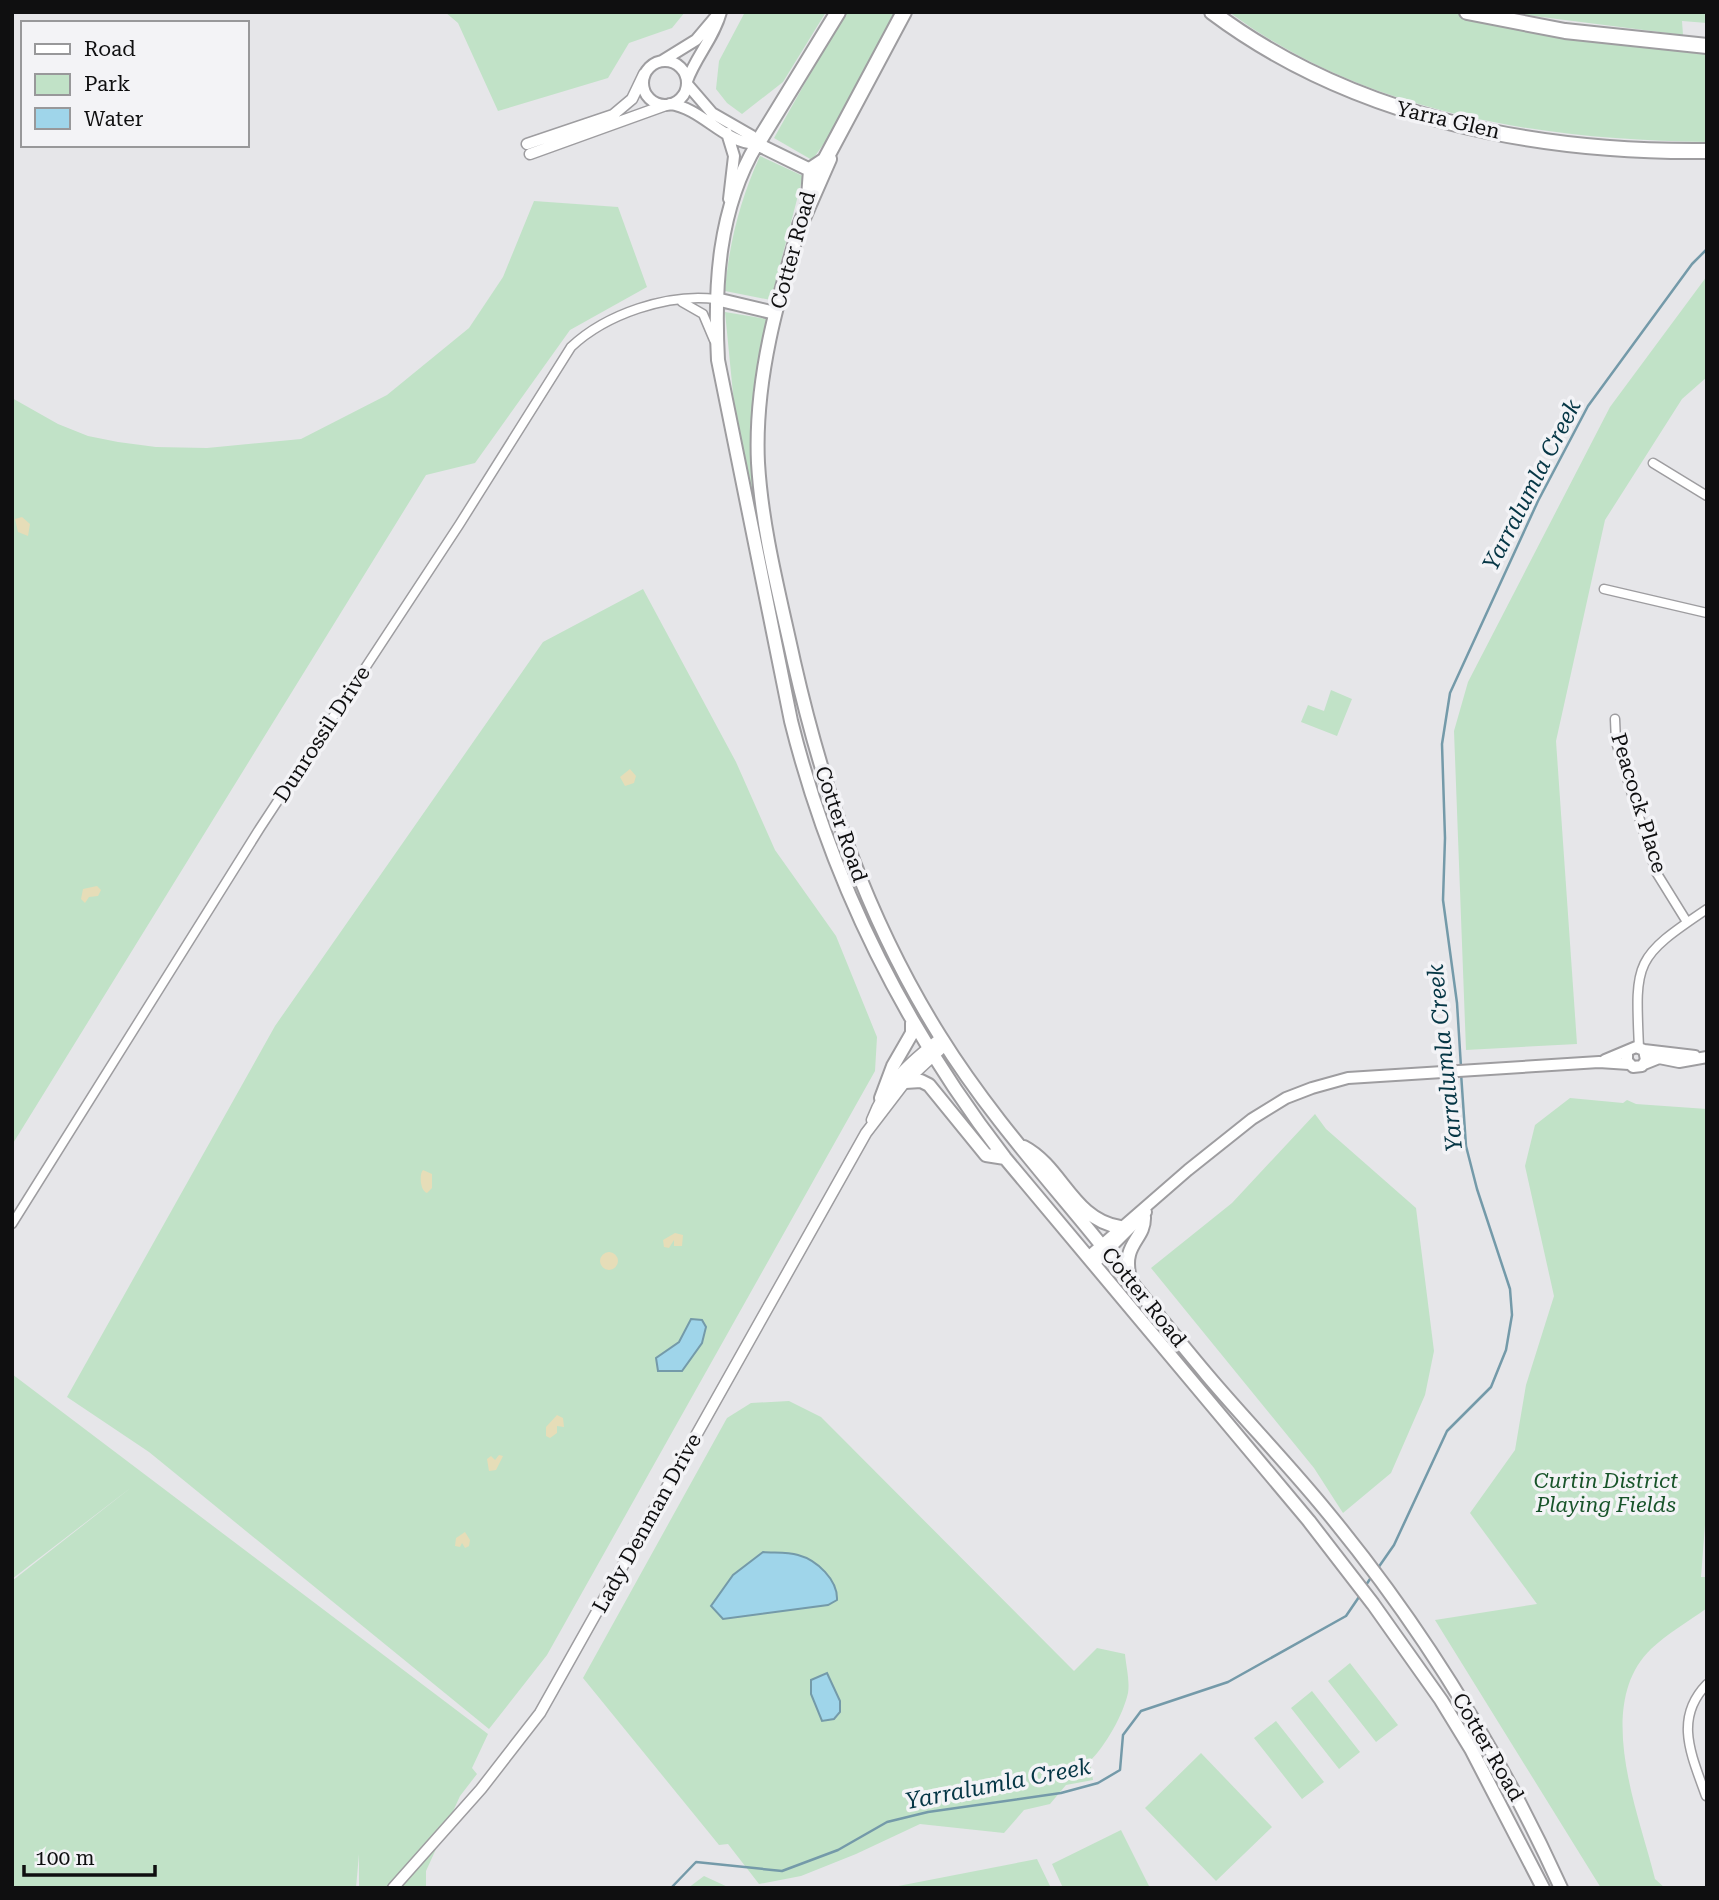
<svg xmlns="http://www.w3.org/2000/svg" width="1719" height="1900" font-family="'Roboto Serif',serif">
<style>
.green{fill:#c1e2c7}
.sand{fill:#e6ddb8}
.water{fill:#9fd5ea;stroke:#749aa9;stroke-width:2}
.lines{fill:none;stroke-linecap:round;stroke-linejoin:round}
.stream{stroke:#749aa9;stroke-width:2.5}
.minor-casing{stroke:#9e9da0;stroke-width:11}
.tertiary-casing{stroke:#9e9da0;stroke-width:13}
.secondary-casing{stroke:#9e9da0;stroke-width:14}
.primary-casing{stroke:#9e9da0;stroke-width:16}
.motorway-casing{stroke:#9e9da0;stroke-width:18}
.minor{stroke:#fff;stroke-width:8}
.tertiary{stroke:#fff;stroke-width:10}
.secondary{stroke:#fff;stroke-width:10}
.primary{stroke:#fff;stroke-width:12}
.motorway{stroke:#fff;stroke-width:14}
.labels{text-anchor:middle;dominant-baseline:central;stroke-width:7;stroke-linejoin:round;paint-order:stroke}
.street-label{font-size:21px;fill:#0f0f10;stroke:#f3f3f6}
.park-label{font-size:21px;font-style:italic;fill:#18542a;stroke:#f3f3f6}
.water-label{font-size:23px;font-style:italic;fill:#053645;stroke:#f3f3f6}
</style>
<rect width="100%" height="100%" fill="#e6e6e9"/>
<path class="green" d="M445 12H685L672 28 629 43 608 78 498 111 458 23Z
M745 12H826L783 82 742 114 727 103 716 89 719 61Z
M845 12H897L828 138 812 160 774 138Z
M1229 12H1446L1707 52V142C1540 140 1365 113 1229 12Z
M1503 12H1707V23L1682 21 1683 35Z
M760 156 803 176 771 300 725 291C729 243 740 200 760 156Z
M534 201 618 207 647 287 570 330 475 463 426 475 12 1145V398L58 424 88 436 118 442 156 447 207 448 301 439 387 395 469 328 503 277Z
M1707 276V377L1682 399 1605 520 1556 741 1577 1044 1466 1050 1454 731 1468 682 1610 407Z
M725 312 767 319 752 405 758 515 736 424Z
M643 589 736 762 775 850 836 936 877 1037 875 1071 547 1655 489 1729 149 1452 67 1397 275 1026 543 642Z
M1331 690 1352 699 1337 736 1301 722 1308 705 1324 711Z
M1570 1098 1623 1103 1627 1100 1636 1104 1707 1109V1499L1701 1577H1707V1608C1689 1621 1667 1634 1651 1649 1593 1705 1639 1813 1655 1879L1665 1888H1601L1435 1620 1537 1604 1470 1513 1515 1450 1526 1385 1554 1296 1525 1166 1535 1125Z
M1315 1114 1326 1129 1416 1208 1434 1351 1425 1395 1391 1473 1343 1513 1314 1468 1151 1268 1232 1203Z
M12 1374 488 1734 472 1768 477 1774 460 1796 426 1871V1888H359V1854L356 1888H12V1581L133 1486 12 1579Z
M789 1401 821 1417 1074 1671 1097 1648 1125 1654C1126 1666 1130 1681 1128 1693 1123 1715 1106 1745 1090 1761L1093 1780 1066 1785 1050 1804 1024 1810 1004 1833 920 1824 856 1854 801 1876 759 1884 728 1844 719 1845 583 1678 727 1418 751 1403Z
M1350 1663 1398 1725 1376 1742 1328 1681Z
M1312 1691 1360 1752 1339 1769 1291 1708Z
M1276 1721 1324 1782 1302 1799 1254 1738Z
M1201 1753 1272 1827 1216 1881 1145 1808Z
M1121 1830 1150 1888H1063L1052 1864Z
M1037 1859 1051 1888H888Z
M704 1876 730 1888H688Z"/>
<path class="sand" d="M22 517 30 524 28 536 18 532 15 519Z
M630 769 636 776 634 783 625 786 620 777Z
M97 886 101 890 98 896 89 897 85 903 81 899 83 889Z
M423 1170 432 1174V1188L427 1193C420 1191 419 1174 423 1170Z
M675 1233 683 1235 682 1246H674V1240L669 1248 664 1247 663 1240Z
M600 1261a9 9 0 1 1 18 0a9 9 0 1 1-18 0Z
M557 1415 563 1418 564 1427 557 1426V1433L550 1438 546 1436V1427Z
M499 1455 503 1456 496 1470 489 1471 487 1459 491 1456 495 1460Z
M465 1532 470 1540 469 1546 465 1548 462 1543 460 1547 455 1546 456 1538Z"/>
<path class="water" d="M691 1319 702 1320 706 1327 702 1343 682 1371H658L656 1358 679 1342Z
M763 1552C774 1553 787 1552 798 1555 817 1560 838 1580 837 1600L828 1605 723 1619 711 1606 733 1575Z
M827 1673 840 1701V1712L834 1719 822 1721 811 1694V1680Z"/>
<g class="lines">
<path class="stream" d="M1461 1067 1457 1003 1443 900 1445 838 1442 744 1450 693 1538 501 1588 406 1692 264 1707 249
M1378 1568 1394 1545 1447 1431 1491 1387 1506 1350 1512 1315 1510 1289 1477 1189 1466 1146 1461 1073
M1364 1588 1372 1576
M671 1888 696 1862 782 1871 838 1850 887 1822 928 1812 1061 1793 1098 1783 1120 1770 1123 1735 1141 1711 1228 1682 1346 1616 1361 1594"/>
<g class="minor-casing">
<path id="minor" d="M682 302 703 314 714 340
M1653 463 1707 496
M1604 589 1707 613
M1615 719 1616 742 1656 872 1687 922
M1639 1048C1635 961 1634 958 1707 909
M12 1224 260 828 459 525 571 347C606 314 668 293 716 299
M1706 1796C1692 1756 1673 1719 1707 1684"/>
</g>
<g class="tertiary-casing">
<path id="tertiary" d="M527 144 613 115 632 99 644 74
M530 154 666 105
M872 1120C886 1083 910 1062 941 1038
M393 1888 481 1789 540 1713 866 1133 905 1082 945 1045"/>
</g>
<g class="secondary-casing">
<path id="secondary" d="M643 83a22 22 0 1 1 44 0a22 22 0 1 1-44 0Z
M662 61 696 40 718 14
M687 81C696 56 714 38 721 12
M687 84 712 113 752 136 757 144
M670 104C702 108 725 144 757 144
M727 133 734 156 729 199
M1644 1050 1695 1056
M1605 1060 1636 1047 1644 1050 1646 1060 1642 1066 1633 1067 1627 1061V1053
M1644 1064 1659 1058 1679 1062 1707 1057
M1088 1257 1188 1170 1252 1119 1286 1098 1312 1088 1348 1078 1599 1062 1629 1064
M1094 1264 1146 1212"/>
</g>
<g class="primary-casing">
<path id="primary" d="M808 197 810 170 757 144C718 209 714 286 718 360L791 721C831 881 904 1027 1005 1158L1309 1521 1373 1604 1441 1700 1471 1749 1543 1888
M802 218C778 298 754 379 758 463 762 530 780 597 794 662 824 794 868 921 940 1036 981 1102 1031 1160 1080 1219 1123 1271 1164 1324 1208 1376 1247 1422 1290 1466 1328 1513 1422 1627 1500 1754 1561 1888
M716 299 775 313
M905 1082 921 1081 929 1085 986 1155 1005 1158
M881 1098 893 1066 912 1033V1023
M1024 1147C1062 1167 1073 1220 1120 1227
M1130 1278C1121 1243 1145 1240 1144 1217"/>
</g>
<g class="motorway-casing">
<path id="motorway" d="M1212 12C1352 117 1533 153 1707 151
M1467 12 1565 31 1707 46
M757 144 838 12
M810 170 825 160 904 12
M800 225 829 159"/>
</g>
<use href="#minor" class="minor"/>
<use href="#tertiary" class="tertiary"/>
<use href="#secondary" class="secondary"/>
<use href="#primary" class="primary"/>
<use href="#motorway" class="motorway"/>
</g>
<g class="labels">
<g class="street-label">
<text transform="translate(1448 120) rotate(13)">Yarra Glen</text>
<text transform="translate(793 250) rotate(-75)">Cotter Road</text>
<text transform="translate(322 734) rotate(-57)">Dunrossil Drive</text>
<text transform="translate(1639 803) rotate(73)">Peacock Place</text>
<text transform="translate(841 824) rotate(71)">Cotter Road</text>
<text transform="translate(1144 1297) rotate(51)">Cotter Road</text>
<text transform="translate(647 1523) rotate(-61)">Lady Denman Drive</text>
<text transform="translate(1488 1747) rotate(60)">Cotter Road</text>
</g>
<g class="park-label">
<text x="1606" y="1481">Curtin District<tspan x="1606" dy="24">Playing Fields</tspan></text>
</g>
<g class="water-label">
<text transform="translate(1532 485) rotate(-63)">Yarralumla Creek</text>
<text transform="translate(1445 1058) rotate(-96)">Yarralumla Creek</text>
<text transform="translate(998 1784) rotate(-11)">Yarralumla Creek</text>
</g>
</g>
<rect width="1719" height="1900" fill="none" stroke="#0f0f10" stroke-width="28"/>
<rect x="21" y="21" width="228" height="126" fill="#f3f3f6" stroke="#98989a" stroke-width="2"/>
<rect x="35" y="44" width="35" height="10" fill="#ffffff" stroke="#98989a" stroke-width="2"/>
<text x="84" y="56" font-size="21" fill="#0f0f10">Road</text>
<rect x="35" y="74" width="35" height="21" fill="#c1e2c7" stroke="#98989a" stroke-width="2"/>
<text x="84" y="91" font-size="21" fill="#0f0f10">Park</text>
<rect x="35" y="108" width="35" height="21" fill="#9fd5ea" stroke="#98989a" stroke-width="2"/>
<text x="84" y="126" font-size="21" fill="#0f0f10">Water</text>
<path d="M24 1865v10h131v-10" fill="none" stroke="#0f0f10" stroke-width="3.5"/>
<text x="35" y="1865" font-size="21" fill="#0f0f10" stroke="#f3f3f6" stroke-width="5" paint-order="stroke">100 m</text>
</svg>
